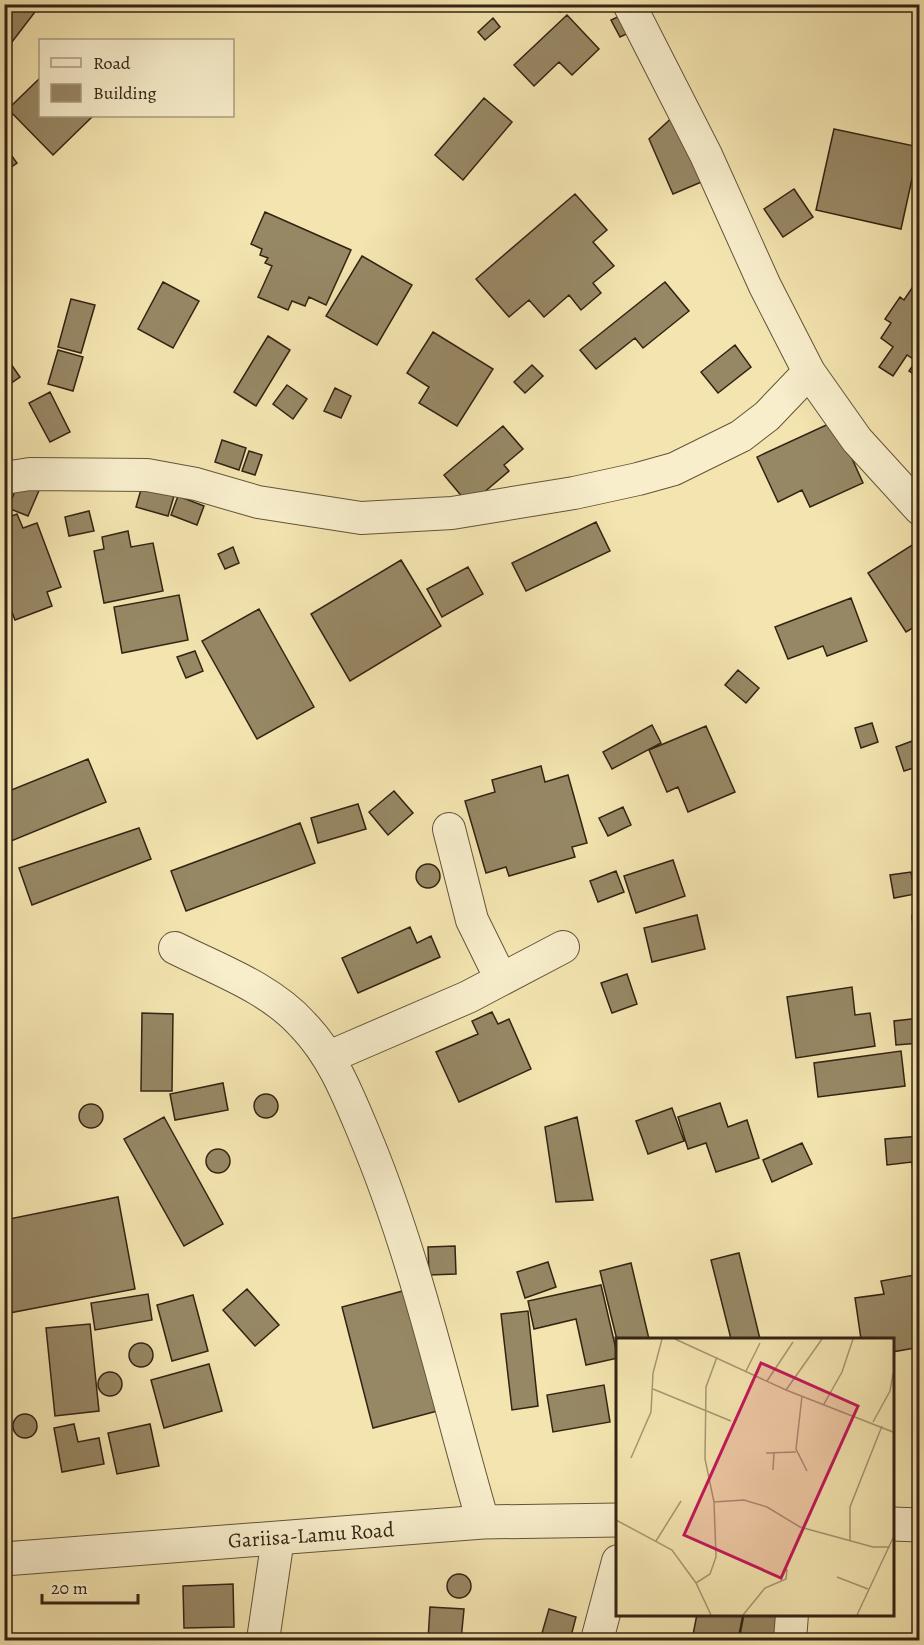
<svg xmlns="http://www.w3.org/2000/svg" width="924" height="1645" font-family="Alegreya,serif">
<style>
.building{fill:#978865;stroke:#332313;stroke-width:1.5}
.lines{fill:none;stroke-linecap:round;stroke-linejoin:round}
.minor-casing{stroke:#63543a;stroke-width:34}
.tertiary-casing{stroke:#63543a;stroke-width:35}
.minor{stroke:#f8eecc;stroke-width:32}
.tertiary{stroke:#f8eecc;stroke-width:33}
.labels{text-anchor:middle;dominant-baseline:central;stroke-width:4.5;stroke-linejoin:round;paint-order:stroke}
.street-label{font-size:21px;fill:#332313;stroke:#f8eecc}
.inset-road{fill:none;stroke:#a79771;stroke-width:1.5}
.view{fill:#c2185b;fill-opacity:0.15;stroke:#c2185b;stroke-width:3}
.inset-edge{fill:none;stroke:#332313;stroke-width:3}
</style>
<rect width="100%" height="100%" fill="#f4e5b0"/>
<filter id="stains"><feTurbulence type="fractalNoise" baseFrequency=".00333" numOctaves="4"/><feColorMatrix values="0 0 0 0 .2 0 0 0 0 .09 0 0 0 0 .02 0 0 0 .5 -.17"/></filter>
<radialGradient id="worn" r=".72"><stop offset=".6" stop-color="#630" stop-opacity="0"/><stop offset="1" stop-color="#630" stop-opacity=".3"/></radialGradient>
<path class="building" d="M4 4H41L12 42 4 36Z
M557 4H577V5L560 12Z
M626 13 635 30 620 37 611 20Z
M567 15 599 49 572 75 559 62 534 86 514 65Z
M493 18 500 27 485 40 478 32Z
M40 78V116H93L53 155 8 109Z
M484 98 512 122 463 180 435 155Z
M678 112 706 180 673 194 649 139Z
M834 129 919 147 901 229 816 210Z
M4 145 17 163 4 172Z
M794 189 813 217 783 237 764 209Z
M575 194 607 230 593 242 614 266 593 283 601 293 581 310 569 295 544 317 529 300 509 317 476 279Z
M265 212 351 250 326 305 309 297 305 306 292 301 288 310 258 297 272 266 265 263 268 258 260 255 262 249 251 244Z
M362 256 412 285 377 345 326 316Z
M163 282 199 301 173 348 138 329Z
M665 282 689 311 643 348 635 338 596 369 580 350Z
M916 282 920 285V378L909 371 916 361 907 355 893 376 879 367 893 347 881 338 891 323 885 319 900 297 904 300Z
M71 299 95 305 81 353 58 347Z
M433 332 493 369 457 426 419 403 429 387 407 373Z
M268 336 290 350 256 406 234 392Z
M735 345 751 367 718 393 701 372Z
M58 350 83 357 73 391 48 384Z
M4 354 20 377 4 388Z
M532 365 543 376 525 393 514 382Z
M287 385 307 399 293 419 273 404Z
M335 388 351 396 341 418 324 411Z
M50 392 70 432 50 442 29 403Z
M835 421 863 483 810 507 802 490 778 502 757 457Z
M503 426 523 449 504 465 509 471 469 505 444 475Z
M222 440 246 448 239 470 215 462Z
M249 451 262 455 255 475 242 471Z
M21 477 41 486 28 516 8 508Z
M142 486 174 496 168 516 136 507Z
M178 496 204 506 197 525 171 515Z
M89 511 94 531 69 536 65 517Z
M17 514 23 528 37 523 61 587 47 592 52 606 15 620 9 605 4 607V519Z
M596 522 610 551 526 591 512 563Z
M128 531 131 547 153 543 163 591 104 603 94 551 104 549 102 537Z
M920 540V632L916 626 906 632 868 573Z
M233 547 239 563 225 569 218 554Z
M401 560 441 626 350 681 311 614Z
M468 567 483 594 442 617 427 589Z
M179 595 188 640 122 653 114 607Z
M851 598 867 641 827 656 823 646 788 659 775 627Z
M259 609 314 707 257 739 202 641Z
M195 651 203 671 186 678 177 657Z
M738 670 759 688 746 703 725 685Z
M872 723 878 742 861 748 855 728Z
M652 725 661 743 612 769 603 752Z
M706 726 735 792 688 812 678 787 667 792 649 750Z
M915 740 920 752V766L904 771 896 747Z
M88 759 106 802 4 844V793Z
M541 766 545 782 568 775 587 843 572 847 575 857 509 876 506 867 486 873 465 801 495 792 492 780Z
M394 791 413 813 388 835 369 812Z
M358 804 366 829 318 843 311 818Z
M623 807 631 825 608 836 599 818Z
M300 823 315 863 186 911 171 871Z
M139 828 151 859 32 905 19 868Z
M673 860 685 896 636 913 624 876Z
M416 876a12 12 0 1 1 24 0a12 12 0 1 1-24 0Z
M616 871 624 892 598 902 590 881Z
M911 872 915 894 894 898 890 875Z
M697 915 705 949 652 962 644 928Z
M920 915V943L915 944 912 916Z
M410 927 417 943 431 936 440 957 358 993 342 958Z
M627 974 637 1004 612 1013 601 983Z
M852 987 855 1015 870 1013 875 1046 796 1058 787 997Z
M492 1012 498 1024 509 1019 531 1069 459 1102 436 1052 478 1034 472 1021Z
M142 1013 173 1014 172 1091H141Z
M920 1018V1043L896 1045 894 1021Z
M901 1051 905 1086 818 1097 814 1063Z
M223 1083 228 1110 175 1120 170 1094Z
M254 1106a12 12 0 1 1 24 0a12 12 0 1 1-24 0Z
M720 1103 728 1127 747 1120 759 1158 716 1172 706 1143 688 1149 678 1117Z
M79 1116a12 12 0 1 1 24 0a12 12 0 1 1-24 0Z
M672 1108 684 1141 648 1154 636 1121Z
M164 1117 223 1224 184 1246 124 1139Z
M577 1117 593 1200 556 1202 545 1127Z
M920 1136V1183L914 1184 912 1162 887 1165 885 1139Z
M802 1143 812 1164 772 1182 763 1160Z
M206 1161a12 12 0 1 1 24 0a12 12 0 1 1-24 0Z
M118 1197 135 1289 4 1314V1220Z
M455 1246 456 1274 429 1275 428 1247Z
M739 1253 760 1339H731L711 1260Z
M548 1262 556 1287 525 1298 517 1272Z
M631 1263 649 1339H618V1344L600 1271Z
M914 1275 920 1308V1347L892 1352V1339H861L855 1298 884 1294 881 1281Z
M601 1285 618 1358 586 1365 576 1319 534 1329 528 1301Z
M414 1288 445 1409 373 1428 342 1307Z
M247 1289 279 1325 255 1346 223 1310Z
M148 1294 152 1320 95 1330 91 1303Z
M193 1295 208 1351 172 1361 157 1305Z
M528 1311 538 1406 512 1410 501 1314Z
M90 1324 99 1411 55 1416 46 1328Z
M129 1355a12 12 0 1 1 24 0a12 12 0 1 1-24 0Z
M209 1364 222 1411 164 1428 151 1380Z
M98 1384a12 12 0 1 1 24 0a12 12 0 1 1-24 0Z
M604 1385 610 1422 553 1432 547 1395Z
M13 1426a12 12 0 1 1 24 0a12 12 0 1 1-24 0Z
M74 1424 78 1442 99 1438 104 1464 62 1472 54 1428Z
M150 1424 159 1466 117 1474 108 1433Z
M447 1586a12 12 0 1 1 24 0a12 12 0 1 1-24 0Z
M233 1584 234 1627 184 1628 183 1586Z
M430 1607 464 1609 461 1640H428Z
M549 1609 576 1617 570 1640H540Z
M697 1614H743L738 1640H692Z
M744 1614H779L774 1640 740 1635Z"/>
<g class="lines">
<g class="minor-casing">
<path id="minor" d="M629 4 706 155 765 286 809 372 857 440 920 509
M4 478 30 474 147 475 196 484 258 502 361 518 452 513 574 493 638 479 674 469 741 436 767 416 809 372
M449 829 472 920 501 979
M175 948C219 970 270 988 303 1025 332 1055 347 1093 363 1131 416 1256 445 1392 483 1522
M329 1057 468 997 563 947
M263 1640 278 1538
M597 1640 618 1561
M790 1640 792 1614"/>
</g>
<g class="tertiary-casing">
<path id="tertiary" d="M892 1524 920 1525
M4 1559 483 1522 618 1520"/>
</g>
<use href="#minor" class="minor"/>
<use href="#tertiary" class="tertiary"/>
</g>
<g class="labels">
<g class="street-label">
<text transform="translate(311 1535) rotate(-4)">Gariisa-Lamu Road</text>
</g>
</g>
<g transform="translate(616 1338)">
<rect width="278" height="278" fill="#f4e5b0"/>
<path class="inset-road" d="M59 1 170 52 277 94M130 33 144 5M151 43 177 4M37 51 115 83M170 52 206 1M186 58 180 111 191 133M208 66 226 34 237 1M257 84 274 53 277 36M150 115 180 114M15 120 35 74 37 35 46 1M157 132 158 114M98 164 128 162 151 169 184 189 257 209H274M0 182 56 212 80 245 95 277M234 202V169L266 88M40 203 65 163M221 239 252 251M80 245 94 236 100 219 98 164 89 121 90 49 101 19M127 277 149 250 170 241 171 231M241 277 277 200"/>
<path class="view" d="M145 25 242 68 165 240 68 197Z"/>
<rect width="278" height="278" class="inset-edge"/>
</g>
<rect width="924" height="1645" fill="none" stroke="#f4e5b0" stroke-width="24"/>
<rect x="6" y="6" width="912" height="1633" fill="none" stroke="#332313" stroke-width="3"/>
<rect x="12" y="12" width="900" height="1621" fill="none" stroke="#332313" stroke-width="1.5"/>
<rect x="39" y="39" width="195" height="78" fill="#f8eecc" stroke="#a99d82" stroke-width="1.5"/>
<rect x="51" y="58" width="30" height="9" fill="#f8eecc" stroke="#a99d82" stroke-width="1.5"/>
<text x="93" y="69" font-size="18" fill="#332313">Road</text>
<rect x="51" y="84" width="30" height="18" fill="#978865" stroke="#a99d82" stroke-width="1.5"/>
<text x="93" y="99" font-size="18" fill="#332313">Building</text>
<path d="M42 1594v9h96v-9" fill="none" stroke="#332313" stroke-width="3"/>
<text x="51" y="1594" font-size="18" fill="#332313" stroke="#f8eecc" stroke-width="4.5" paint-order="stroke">20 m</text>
<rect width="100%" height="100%" filter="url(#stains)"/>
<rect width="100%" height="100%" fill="url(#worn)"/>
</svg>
